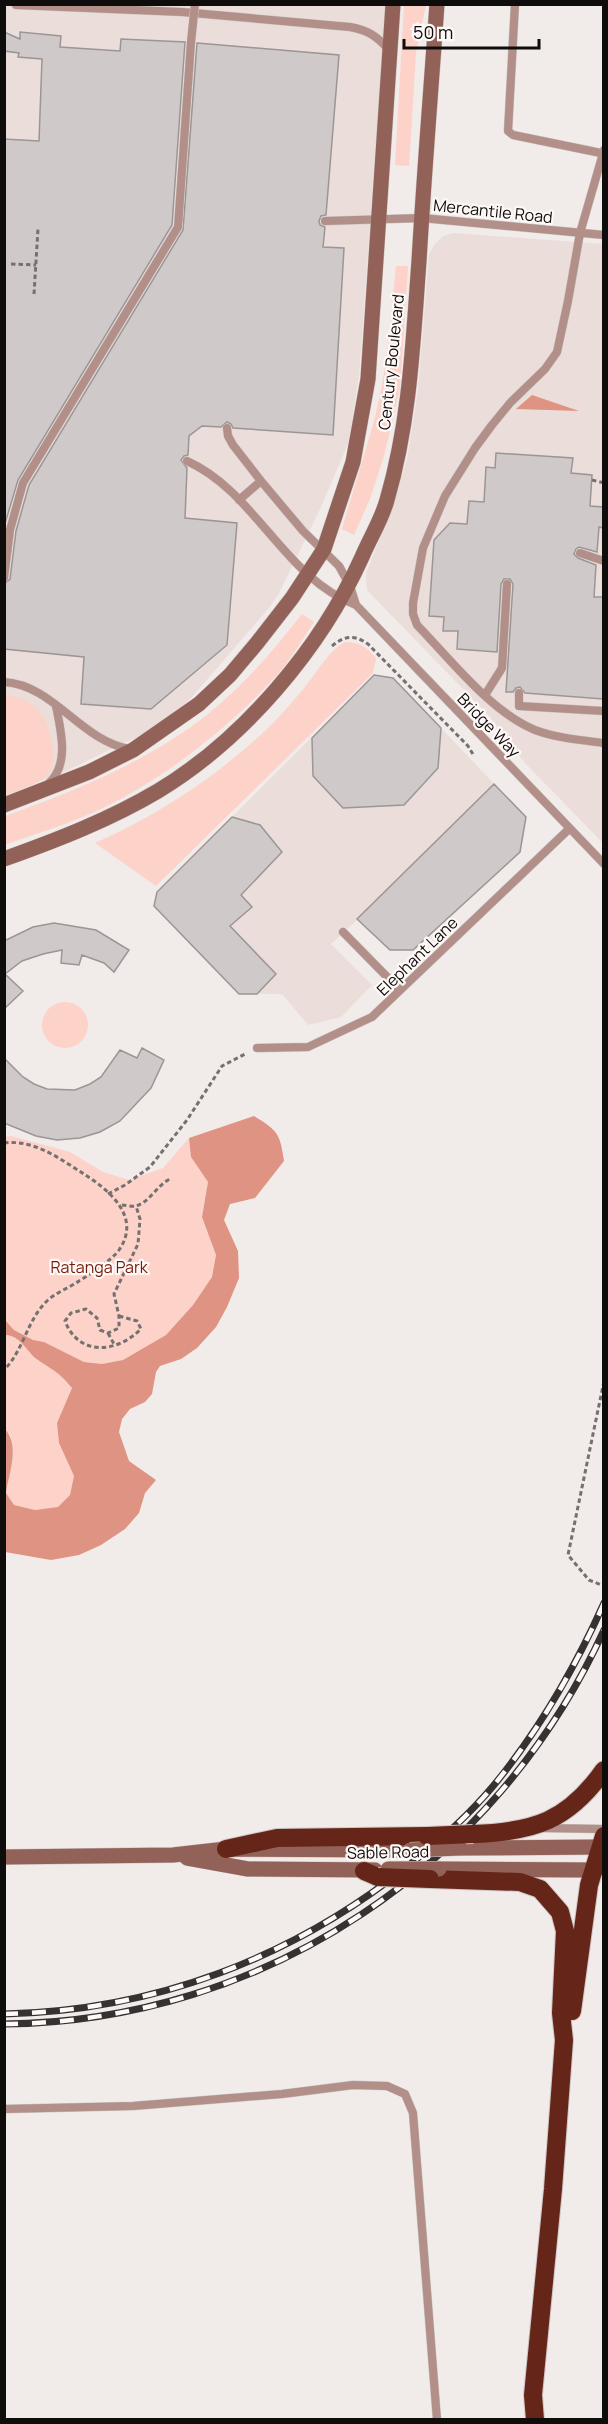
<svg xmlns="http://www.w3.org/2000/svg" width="608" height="2424" font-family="Manrope,sans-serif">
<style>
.built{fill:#ebddd9}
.green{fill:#fdd2c9}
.water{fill:#df9382}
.building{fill:#cfcac9;stroke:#9b9695;stroke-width:1.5}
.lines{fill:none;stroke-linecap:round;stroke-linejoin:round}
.lane-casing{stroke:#cdc7c6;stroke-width:9}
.secondary-casing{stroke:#cdc7c6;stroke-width:16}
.highway-casing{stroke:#cdc7c6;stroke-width:20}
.path{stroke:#757170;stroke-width:3;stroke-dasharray:4.5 3;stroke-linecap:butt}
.lane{stroke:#b28f88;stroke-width:8}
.secondary{stroke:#926258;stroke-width:15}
.highway{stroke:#652519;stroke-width:18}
.rail-casing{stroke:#353231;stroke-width:7}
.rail{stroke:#fef9f7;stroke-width:4.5;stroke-dasharray:14;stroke-linecap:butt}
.lane-bridge-casing{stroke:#cdc7c6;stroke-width:9;stroke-linecap:butt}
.secondary-bridge-casing{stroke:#cdc7c6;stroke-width:16;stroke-linecap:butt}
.highway-bridge-casing{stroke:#cdc7c6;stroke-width:20;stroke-linecap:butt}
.lane-bridge{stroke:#b28f88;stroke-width:8}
.secondary-bridge{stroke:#926258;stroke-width:15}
.highway-bridge{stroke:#652519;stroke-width:18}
.labels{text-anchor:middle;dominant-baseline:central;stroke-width:4.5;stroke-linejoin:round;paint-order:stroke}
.street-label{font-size:16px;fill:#0f0d0c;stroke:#fef9f7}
.park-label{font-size:16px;fill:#741b0a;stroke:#fef9f7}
</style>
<rect width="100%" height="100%" fill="#f1ebea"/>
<path class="built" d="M5 5H386L359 376 348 444 320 509 279 593 269 608 191 698 156 730 128 741 66 771 5 795Z
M454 233 603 244V843L525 763 491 718 367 590 366 573 393 505 407 459 418 390 429 255 434 245 443 236Z
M374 675 393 678 526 817 520 852 413 950H390L358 919 331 944 372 985 341 1017 308 1025 282 994H239L154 906 157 892Z"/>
<path class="green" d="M404 5H426L416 53 409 166 395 165Z
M396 266H408L400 388 384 456 370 499 354 535 342 529C353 490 366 452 376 413 388 364 391 315 396 266Z
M302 614 314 622C304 637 294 654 283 668 237 722 167 777 103 808 72 823 37 833 5 845V816C75 791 149 761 208 714 244 685 274 650 302 614Z
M345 642C360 642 366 647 376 658L373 673 156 886 95 843C160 814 218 776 269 727 284 712 299 695 311 679 322 665 329 651 345 642Z
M5 695C35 698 48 716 52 744 54 755 55 766 47 775 36 786 19 790 5 795Z
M42 1025a23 23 0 1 1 46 0a23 23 0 1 1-46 0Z
M11 1136 70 1152 103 1172 129 1180 163 1168 189 1138 191 1157 208 1182 202 1217 216 1255 212 1277 193 1305 166 1335 123 1360 102 1364 84 1362 44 1342 33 1340 14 1330 5 1320 4 1137Z
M4 1335C22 1336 28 1353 38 1360 54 1371 59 1372 72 1388L57 1423 59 1443 74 1476 70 1496 58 1507 35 1510 14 1505 6 1493 10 1473 11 1436 5 1429Z"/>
<path class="water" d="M532 395 579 411 516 409Z
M254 1116C278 1131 280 1133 284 1161L255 1198 230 1204 224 1220 238 1251 239 1278 227 1307 216 1327 197 1348 181 1359 160 1366 156 1372 152 1394 145 1402 130 1409 122 1419 119 1432 129 1461 156 1480 145 1493 139 1513 125 1529 101 1545 79 1555 51 1560 5 1552V1429C20 1445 9 1473 6 1493L14 1505 35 1510 58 1507 70 1495 74 1476 59 1443 57 1423 72 1388C59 1372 54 1371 38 1360 27 1353 22 1336 5 1335V1320L14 1330 33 1340 44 1342 84 1362 102 1364 123 1360 166 1335 193 1305 212 1277 216 1255 202 1217 208 1182 191 1157 189 1138Z"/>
<path class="building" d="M4 32 20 39V32L61 36 60 47 120 51 121 39 185 42 172 225 18 480 4 527V139L39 141 42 59 18 57 19 53 4 51Z
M197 43 339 55 326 215 321 216 319 221 320 225 325 227 323 247 344 248 333 435 233 428 231 424 227 422 221 427 202 426 189 436 188 455 184 456 181 460 187 468 185 518 237 523 227 645 151 709 81 704 84 657 4 649V584L10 579 16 531 29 485 183 230Z
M496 453 573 458 571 473 592 475 590 506 603 507V528L599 527 597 552 579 547 576 549 574 554 578 558 596 565 594 597H603V699L525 693 520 687 516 688 513 692H506L513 584 510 579H504L501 584 497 652 457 649 458 631H443L444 617 429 616 434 540 450 523 467 524 469 501 484 502 486 467 495 468Z
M374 675 393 678 441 728 438 768 404 805 343 808 313 776 312 738Z
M494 784 526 817 520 852 413 950H390L357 919Z
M232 817 260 825 282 852 241 895 252 907 230 926 276 974 257 994H239L154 906 157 892Z
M54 923 96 930 129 950 114 972 104 963 82 955 79 965 61 963 62 950 43 954 22 961 5 974 23 991 4 1009V941L33 927Z
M142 1048 164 1060 151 1088 120 1121 100 1132 80 1138 57 1140 36 1136 4 1123V1058L23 1077 34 1084 47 1089 75 1090 90 1084 101 1077 120 1050 137 1058Z"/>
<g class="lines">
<g class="lane-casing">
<path id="lane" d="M515 4 508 131 513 135 601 153
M16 5 182 12 350 27C367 30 377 36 388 49
M604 150 580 233 568 301 557 352 545 369 510 403 492 425 475 448 445 496 423 548 413 603V614L417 625C451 660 491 712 535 730 556 738 581 740 604 743
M325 221 422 218 604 235
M227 428 228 436 233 445 261 481 303 531 339 566 350 586 356 605
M187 461C256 492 284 578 356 605L604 864
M239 500 261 481
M580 553 604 561
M4 578 10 530 23 483 178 227 191 42
M4 682C54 685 80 740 129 749
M519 693V706L604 711
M485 695 502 668 507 584
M48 784C70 765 61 731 56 706
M343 932 400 990
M257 1048 308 1047 372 1017 569 829
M541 1828 604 1829
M4 2109 133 2106 282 2094 353 2085 387 2086 405 2094 413 2113 437 2420"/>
</g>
<g class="secondary-casing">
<path id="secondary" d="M4 805 89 772 133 750 199 704 230 675 257 643 292 598 324 549 353 462 368 379 393 4
M4 859C57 840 109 820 158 791 244 739 321 648 362 557 370 538 382 519 387 500 410 421 413 342 419 261 424 175 431 90 437 4
M460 1848 604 1847
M4 1857 173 1855 226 1849 410 1850
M187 1858 248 1869 375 1870
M439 1869 594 1870 604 1866"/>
</g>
<g class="highway-casing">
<path id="highway" d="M473 1834C534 1832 568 1821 604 1770
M226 1849 277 1838 427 1836
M364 1871 378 1877
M430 1879 520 1882 540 1889 560 1912 565 1931 561 2013 564 2040 553 2189 533 2395 535 2420
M572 2011 589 1885 604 1836"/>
</g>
<path class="path" d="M11 264 36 265
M34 294 38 229
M592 480 604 483
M332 646C345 635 355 635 368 644L468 746 474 756
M4 1143C34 1139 60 1159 84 1174 109 1190 142 1217 119 1250 113 1259 89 1275 79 1281 69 1288 57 1292 48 1300 27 1319 24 1350 4 1370
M108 1194 125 1185 150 1167 187 1120 222 1066 247 1053
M122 1205C125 1205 133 1207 136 1206 150 1202 157 1185 170 1179
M119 1316 137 1321 141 1329C117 1353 79 1357 65 1321L71 1313 86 1309 97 1318 100 1330 108 1333 119 1328V1316L114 1294 138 1244 140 1219 136 1206
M108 1333 115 1346
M604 1381 568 1555 589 1580 604 1586"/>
<use href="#lane" class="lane"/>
<use href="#secondary" class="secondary"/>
<use href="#highway" class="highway"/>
<g class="rail-casing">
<path id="rail" d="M4 2014C153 2011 293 1958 409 1865 440 1841 469 1815 494 1785 540 1729 575 1668 604 1603
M4 2024C264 2022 497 1865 604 1630"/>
</g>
<use href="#rail" class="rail"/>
<g class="lane-bridge-casing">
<path id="lane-bridge" d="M191 42 195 4"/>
</g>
<g class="secondary-bridge-casing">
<path id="secondary-bridge" d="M410 1850 460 1848
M388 1869H439"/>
</g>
<g class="highway-bridge-casing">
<path id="highway-bridge" d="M427 1836 473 1834
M378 1877 430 1879"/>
</g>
<use href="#lane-bridge" class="lane-bridge"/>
<use href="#secondary-bridge" class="secondary-bridge"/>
<use href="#highway-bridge" class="highway-bridge"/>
</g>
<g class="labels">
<g class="street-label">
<text transform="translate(493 211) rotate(6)">Mercantile Road</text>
<text transform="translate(391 362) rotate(-84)">Century Boulevard</text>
<text transform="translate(489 725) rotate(46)">Bridge Way</text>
<text transform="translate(417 956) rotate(-44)">Elephant Lane</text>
<text transform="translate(388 1852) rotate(-1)">Sable Road</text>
</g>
<g class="park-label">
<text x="99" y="1267">Ratanga Park</text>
</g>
</g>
<rect width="608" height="2424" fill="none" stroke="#0f0d0c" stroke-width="12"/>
<path d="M404 39v9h135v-9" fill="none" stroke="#0f0d0c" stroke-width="3"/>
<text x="413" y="39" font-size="18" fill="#0f0d0c" stroke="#fef9f7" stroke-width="4.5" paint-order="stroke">50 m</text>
</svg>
